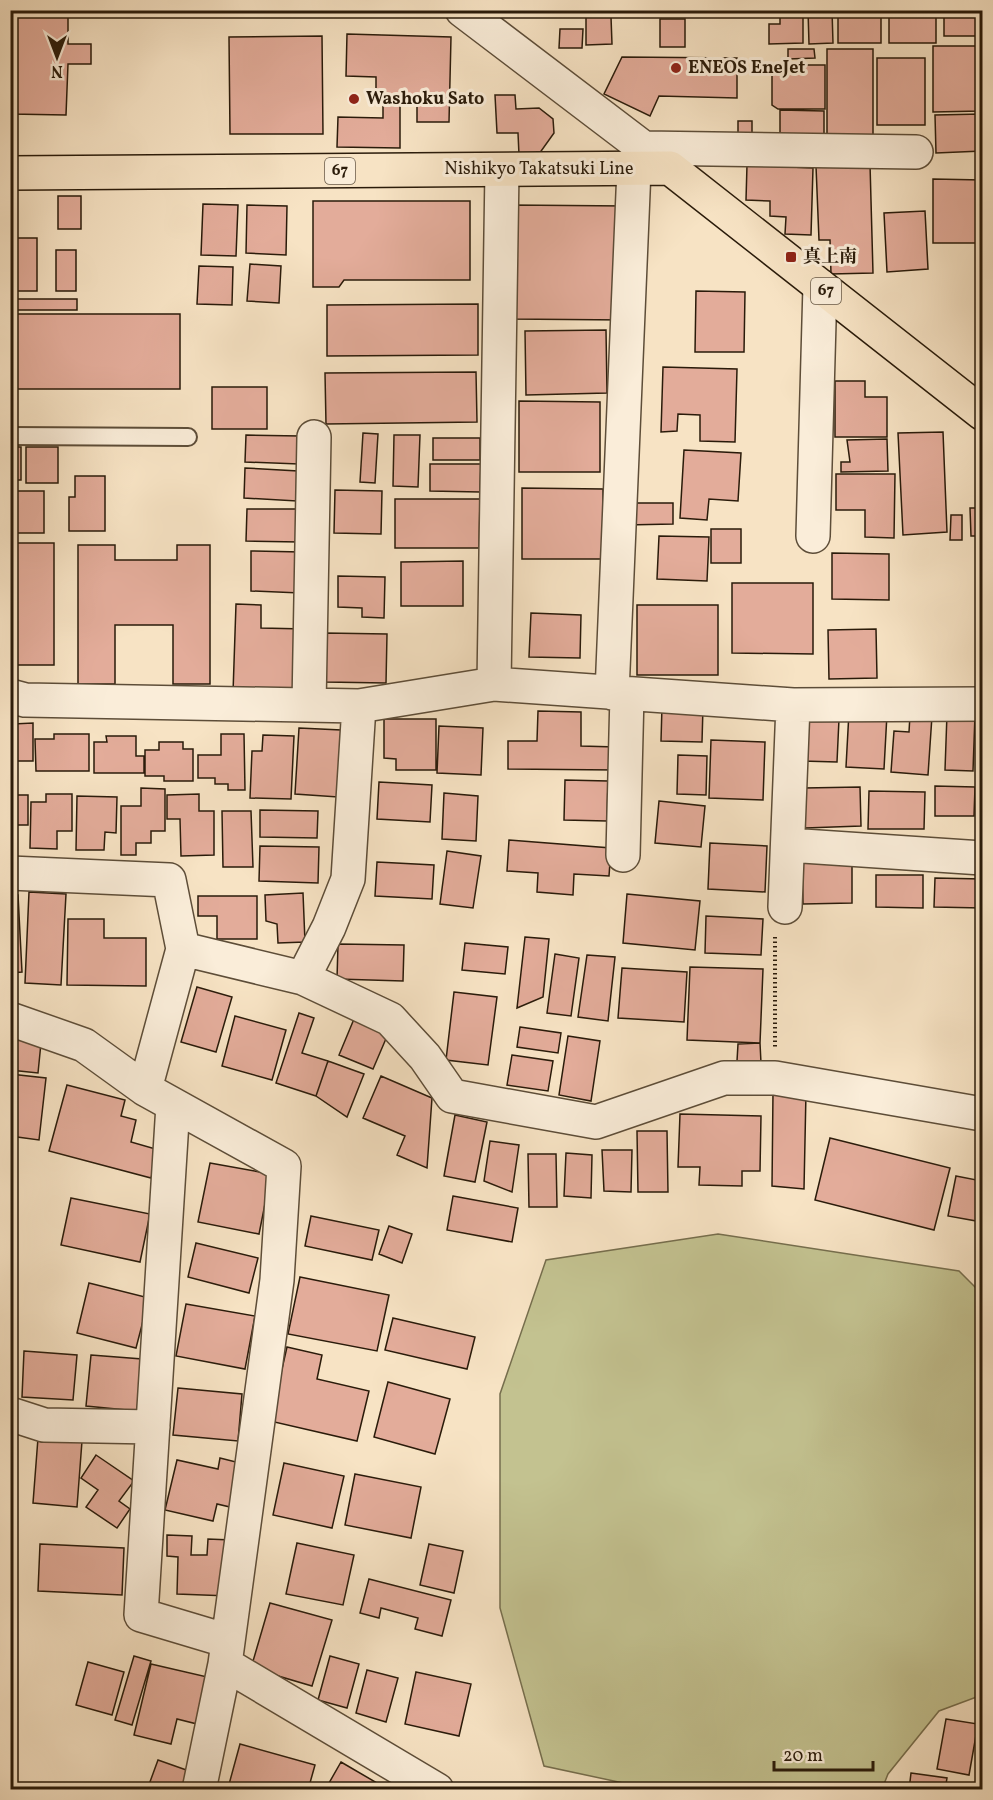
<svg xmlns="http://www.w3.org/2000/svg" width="993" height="1800" font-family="Vollkorn,'Noto Serif JP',serif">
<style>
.green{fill:#c3c290;stroke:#766e4d;stroke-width:1.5}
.building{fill:#e3ac9a;stroke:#2a1b0a;stroke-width:1.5}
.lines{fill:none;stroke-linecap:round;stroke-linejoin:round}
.lane-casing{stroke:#5d4d38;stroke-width:20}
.street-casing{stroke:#5d4d38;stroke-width:36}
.primary-casing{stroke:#2a1b0a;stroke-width:36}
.path{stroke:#2a1b0a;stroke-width:4;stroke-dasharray:1.5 3;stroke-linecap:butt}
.lane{stroke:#faedd9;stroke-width:16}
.street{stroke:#faedd9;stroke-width:33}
.primary{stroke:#f7e3c4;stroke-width:33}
.poi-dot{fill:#8f2418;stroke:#faedd9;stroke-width:2}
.labels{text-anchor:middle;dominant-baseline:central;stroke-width:6;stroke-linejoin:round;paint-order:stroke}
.shield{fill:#faedd9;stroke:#685a48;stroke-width:1.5}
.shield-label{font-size:16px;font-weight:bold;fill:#2a1b0a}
.poi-label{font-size:18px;font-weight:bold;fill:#2a1b0a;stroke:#faedd9;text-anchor:start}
.street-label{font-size:18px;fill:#2a1b0a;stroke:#faedd9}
</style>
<rect width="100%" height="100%" fill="#f7e3c4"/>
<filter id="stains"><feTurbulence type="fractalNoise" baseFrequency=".00333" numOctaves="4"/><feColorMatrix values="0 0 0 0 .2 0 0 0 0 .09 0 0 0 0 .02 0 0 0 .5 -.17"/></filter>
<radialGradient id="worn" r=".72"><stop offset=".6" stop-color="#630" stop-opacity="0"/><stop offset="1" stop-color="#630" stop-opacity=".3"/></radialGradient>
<path class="green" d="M718 1234 959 1271 982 1294V1695L939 1711 888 1774 882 1789H651L544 1766 500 1608V1394L546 1260Z"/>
<path class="building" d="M10 10H68V44H91V64H68L66 115 10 114Z
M780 10H803V43L769 44V24H780Z
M808 10H832L833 43 809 44Z
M838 10H881V43H838Z
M889 10H936V43H889Z
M944 10H982V36H944Z
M586 17H611L612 44 586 45Z
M660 19H685V47H660Z
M560 29H583L582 48H559Z
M347 34 451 37 449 122H417V103L376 102V77L346 76Z
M322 36 323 134H230L229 37Z
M933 46H981V111L933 112Z
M788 49H814L815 58 788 59Z
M827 49H873V140H827Z
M622 57 737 58V98L659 96 650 116 604 94Z
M877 58H925V125H877Z
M772 65H825V109H778L772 105Z
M495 95H515L516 109 539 108 553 119 554 133 539 154 519 155 518 133H497Z
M383 104 400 105V148L337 147 338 117 383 118Z
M780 110 824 111V137H780Z
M982 114V151L936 153 935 115Z
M738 121H752V139H738Z
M870 164 873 273 831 274 830 240H819L816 166Z
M747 165 813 168 811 235 785 234 786 217 770 216V201L746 200Z
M933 179 982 180V243H933Z
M58 196H81V229H58Z
M313 201H470V280H344L339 287H313Z
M203 204 238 205 236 256 201 255Z
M247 205 287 206 286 255 246 253Z
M510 205 627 206 626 320 508 319Z
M925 211 928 269 887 272 884 213Z
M10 238H37V291H10Z
M56 250H76V291H56Z
M250 264 281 266 279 303 247 301Z
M199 266 233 267 232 305 197 304Z
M696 291 745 292 744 352H695Z
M10 299H77V310H10Z
M478 304V355L327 356V305Z
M10 314H180V389H11Z
M606 330 607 393 526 395 525 331Z
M663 367 737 369 735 442 700 441V415L678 414 677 431 661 432Z
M476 372 477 422 326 424 325 373Z
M835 381H865V397H887V437H835Z
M212 387H267V429H212Z
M519 401 600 402V472H519Z
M943 432 947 532 903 535 898 433Z
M363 433 378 434 375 483 360 482Z
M246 435 300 436 299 464 245 462Z
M394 435H420L418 487 393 486Z
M433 438H480V460H433Z
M887 439 888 471 841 472V462H850L847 440Z
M10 447H21V480H10Z
M26 447H58V483H26Z
M684 450 741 453 738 501 709 499 707 520 680 518Z
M430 464H481L480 492 430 491Z
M245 468 298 471 297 501 244 498Z
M836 474H895L894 538 865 537V510H836Z
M75 476H105V531H69V497H75Z
M522 488 603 489V559H522Z
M335 490 382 491 381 534 334 533Z
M981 490H982V536H971L970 508H982Z
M10 491H44V533H10Z
M395 499H480L479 548H395Z
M625 503H673V524L625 525Z
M247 509H300V542L246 541Z
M951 515H962V540H950Z
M711 529H741V563H711Z
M659 536 709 537 707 581 657 579Z
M10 543H54V665H10Z
M78 545H115V560H177V545H210V684H173V625H115V684H78Z
M251 551 301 552 300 593 251 591Z
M832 553 889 554V600L832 599Z
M463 561V606H401V562Z
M338 576 385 577 384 618 362 617V608L338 607Z
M732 583H813V654L732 653Z
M236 604 261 605V628L305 629 303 695 233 693Z
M637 605H718V675H637Z
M531 613 581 615 580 658 529 657Z
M876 629 877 678 829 679 828 630Z
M325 633 387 634 386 683 325 682Z
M662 706 703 707 702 742 661 741Z
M10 711 13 724 33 723V761H10Z
M538 711 581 712V746L616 747V770L508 769V741H537Z
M849 712 887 714 884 769 846 767Z
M947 714 975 715 973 771 945 770Z
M910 715 932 716 928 775 891 772 894 731 909 732Z
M805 717 839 719 837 762 802 761Z
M384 719H436V770H396V759L384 758Z
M439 726 483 728 481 775 437 773Z
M299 728 341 730 338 797 295 794Z
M54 734H89V771H36L35 739H54Z
M221 734H244L245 790H228V784H215V778H198V755H221Z
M263 735 294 736 291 799 250 798 252 751H262Z
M106 736H136V756H144V773H94V742H107Z
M711 740 765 742 763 800 709 798Z
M159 742H183V749H193V781H164V776H145V750H159Z
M678 755 707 756 706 795 677 794Z
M565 780 608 781 607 821 564 820Z
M379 782 432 785 430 822 377 819Z
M10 785H13V795H28V825H17V842H10Z
M935 786 975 787 974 816H935Z
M860 787 861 826 805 828 804 788Z
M141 788 165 789V831H151V843H136V855H121V806H141Z
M869 791 925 792 924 829H868Z
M444 793 478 796 476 841 442 839Z
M46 794H72V831H57V849L30 848 31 802H46Z
M199 794V811H214V855L181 856 180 819H167V795Z
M77 796 117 797 116 833 105 832 104 850H76Z
M659 801 705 806 701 847 655 843Z
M260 810 318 811 317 838 260 837Z
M222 811H251L253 867H223Z
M509 840 611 848 609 876 574 874 573 895 537 892 538 873 507 871Z
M710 843 767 846 765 892 708 889Z
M260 846 319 847 318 883 259 881Z
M447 851 481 856 473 908 440 904Z
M802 858H852V903L803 904Z
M377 862 434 865 432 899 375 896Z
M876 875H923V908L876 907Z
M935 878 982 879V908L934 907Z
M29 892 66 894 61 985 25 983Z
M303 893 305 942 278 943 277 924 266 921 265 895Z
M627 894 700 901 695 950 623 943Z
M10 895H18L22 972 10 973Z
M198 896H257V939H217V916H198Z
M706 916 763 919 761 955 705 953Z
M68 919H104V938H146V986L67 985Z
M525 937 549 939 543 997 517 1008Z
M465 943 508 947 505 974 462 970Z
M338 944 404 945 403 981 337 979Z
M555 954 579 958 571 1016 547 1013Z
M587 955 615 957 608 1021 578 1017Z
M690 967 763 969 760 1043 687 1040Z
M622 968 687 972 684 1022 618 1018Z
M197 987 232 997 216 1052 181 1042Z
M454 992 497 997 488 1065 446 1060Z
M299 1013 314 1018 302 1053 328 1061 316 1096 276 1083Z
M235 1016 286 1030 272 1080 222 1066Z
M354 1019 388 1034 373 1069 339 1055Z
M520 1027 561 1033 558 1053 517 1047Z
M10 1030 42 1033 38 1073 10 1070Z
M568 1036 600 1041 591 1101 559 1095Z
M760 1043 761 1063 737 1061 738 1044Z
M512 1055 553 1061 548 1091 507 1085Z
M328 1061 364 1074 347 1117 316 1096Z
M10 1074 46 1078 39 1140 10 1136Z
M381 1076 432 1098 427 1168 397 1155 405 1136 363 1118Z
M67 1085 125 1100 121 1116 136 1120 131 1142 159 1150 151 1178 49 1151Z
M773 1092H806L804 1189 772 1186Z
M680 1114 761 1116 760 1171H742V1186L699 1185 700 1167H678Z
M455 1115 487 1122 475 1182 444 1176Z
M637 1131H667L668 1192H638Z
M830 1138 950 1168 934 1230 815 1200Z
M490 1141 519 1145 512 1192 484 1181Z
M602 1150H632L631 1192 604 1191Z
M566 1153 592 1155 591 1198 564 1196Z
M528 1154H556L557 1207H529Z
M210 1163 271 1174 259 1234 198 1222Z
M956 1176 982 1181V1222L948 1216Z
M453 1196 518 1208 512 1242 447 1230Z
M71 1198 150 1214 140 1262 61 1245Z
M311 1216 379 1230 372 1260 305 1246Z
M389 1226 412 1234 402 1263 379 1254Z
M196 1243 258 1258 249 1293 188 1277Z
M300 1277 389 1295 377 1351 288 1334Z
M89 1283 149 1298 136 1348 77 1333Z
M186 1304 255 1316 245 1369 176 1356Z
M393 1318 475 1337 467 1369 385 1350Z
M287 1347 322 1355 317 1379 369 1391 357 1441 270 1421Z
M24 1351 77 1355 73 1400 22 1397Z
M91 1355 142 1359 137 1411 86 1406Z
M388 1382 450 1399 435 1454 374 1437Z
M178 1388 242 1394 238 1441 173 1435Z
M38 1438 82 1441 77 1507 33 1503Z
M96 1455 134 1481 119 1501 130 1509 117 1528 86 1507 98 1490 81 1478Z
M220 1458 240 1463 230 1507 217 1504 213 1521 165 1510 177 1460 218 1469Z
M284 1463 344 1476 332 1528 273 1515Z
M355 1474 421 1487 411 1538 345 1525Z
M167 1535 192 1536 191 1555H207L208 1539 231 1540 229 1596 177 1594 178 1557 167 1556Z
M297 1543 354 1555 343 1605 286 1594Z
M40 1544 124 1548 122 1595 38 1591Z
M429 1544 463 1551 454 1593 420 1585Z
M369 1579 451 1600 442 1636 415 1629 418 1618 381 1608 379 1618 360 1613Z
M270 1603 332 1620 312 1686 251 1668Z
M134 1656 151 1661 132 1725 115 1720Z
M330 1656 359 1664 347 1708 318 1700Z
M88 1662 124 1672 112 1715 76 1705Z
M151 1664 216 1679 205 1726 177 1719 171 1744 134 1735Z
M367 1670 398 1678 386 1722 356 1713Z
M416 1672 471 1684 459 1736 405 1724Z
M946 1719 978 1724 969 1775 937 1769Z
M240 1744 315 1765 308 1790 228 1788Z
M158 1760 192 1772 186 1790H147Z
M341 1762 389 1790H325Z
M911 1773 947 1778 945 1790H909Z"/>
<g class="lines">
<g class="lane-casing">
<path id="lane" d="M10 436 188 437"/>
</g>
<g class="street-casing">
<path id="street" d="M462 10 662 162
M644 148 916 152
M813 536 820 286
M494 684 502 170
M612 693 634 169
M10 696 25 700 359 706 494 684 793 705 982 704
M309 705 314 437
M788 845 982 858
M623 855 627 694
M10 873 169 880 183 949 145 1089
M785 907 793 705
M183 949 303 978 390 1019 425 1057 452 1096 596 1122 724 1078H775L982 1114
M303 978 329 927 348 879 359 706
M10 1019 84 1045 145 1089 284 1166 277 1280 225 1664 437 1790
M173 1105 141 1615 228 1641
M10 1414 44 1425 153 1427
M199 1790 225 1664"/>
</g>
<g class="primary-casing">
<path id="primary" d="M10 173 670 168 982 413"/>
</g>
<path class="path" d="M775 937V1047"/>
<use href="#lane" class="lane"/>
<use href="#street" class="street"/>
<use href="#primary" class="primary"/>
</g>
<g class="poi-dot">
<circle cx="676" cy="68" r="6"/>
<circle cx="354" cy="99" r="6"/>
<rect x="785" y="251" width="12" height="12" rx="3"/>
</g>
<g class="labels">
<g class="shield">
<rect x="325" y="158" width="30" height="26" rx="4.5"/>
<rect x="811" y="278" width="30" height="26" rx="4.5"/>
</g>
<g class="shield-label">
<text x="340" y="171">67</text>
<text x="826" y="291">67</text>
</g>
<g class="poi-label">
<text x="688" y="68">ENEOS EneJet</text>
<text x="366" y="99">Washoku Sato</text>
<text x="803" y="257">真上南</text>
</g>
<g class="street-label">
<text x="539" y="169">Nishikyo Takatsuki Line</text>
</g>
</g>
<rect width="993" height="1800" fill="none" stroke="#f7e3c4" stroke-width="36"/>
<rect x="12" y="12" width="969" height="1776" fill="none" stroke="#2a1b0a" stroke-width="3"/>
<rect x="18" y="18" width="957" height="1764" fill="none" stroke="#2a1b0a" stroke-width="1.5"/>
<g transform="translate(57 57) rotate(180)" stroke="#faedd9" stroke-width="4.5" paint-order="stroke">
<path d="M0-4.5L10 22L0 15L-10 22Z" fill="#2a1b0a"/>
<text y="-9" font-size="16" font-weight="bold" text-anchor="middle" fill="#2a1b0a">N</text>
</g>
<path d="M774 1761v9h99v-9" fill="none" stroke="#2a1b0a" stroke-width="3"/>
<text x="783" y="1761" font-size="18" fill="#2a1b0a" stroke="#faedd9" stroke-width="4.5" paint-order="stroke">20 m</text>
<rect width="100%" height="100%" filter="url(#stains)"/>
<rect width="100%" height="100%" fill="url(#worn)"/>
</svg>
